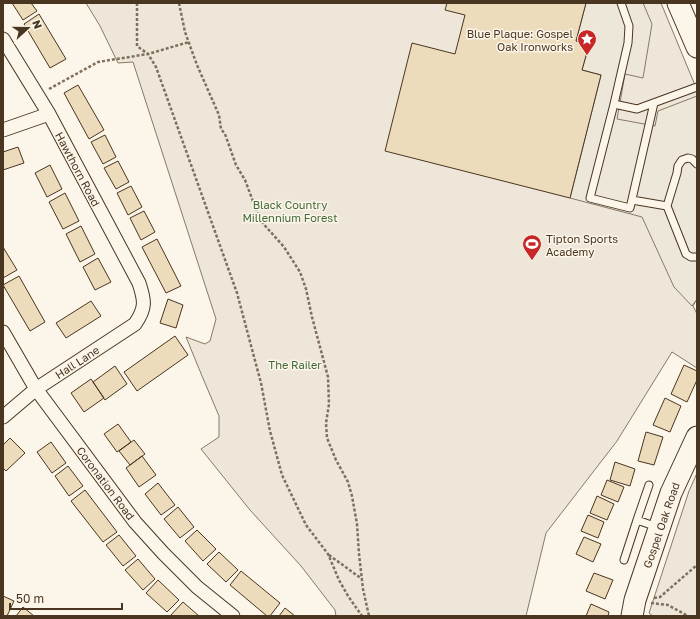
<svg xmlns="http://www.w3.org/2000/svg" width="700" height="619" font-family="'Golos Text',sans-serif">
<style>
.green{fill:#ede6d9;stroke:#887966}
.parking{fill:#ede7d9;stroke:#887966}
.building{fill:#ecdcbc;stroke:#4a3520}
.lines{fill:none;stroke-linecap:round;stroke-linejoin:round}
.lane-casing{stroke:#4a3520;stroke-width:9}
.street-casing{stroke:#4a3520;stroke-width:15}
.primary-casing{stroke:#4a3520;stroke-width:23}
.path{stroke:#7f6f5c;stroke-width:2.5;stroke-dasharray:3 2;stroke-linecap:butt}
.lane{stroke:#fbf6e9;stroke-width:7}
.street{stroke:#fbf6e9;stroke-width:13}
.primary{stroke:#fbf6e9;stroke-width:21}
.labels{text-anchor:middle;dominant-baseline:central;stroke-width:3;stroke-linejoin:round;paint-order:stroke}
.poi-label{font-size:11px;fill:#4a3520;stroke:#fbf6e9;text-anchor:end}
.street-label{font-size:11px;fill:#4a3520;stroke:#fbf6e9}
.park-label{font-size:11px;fill:#436837;stroke:#fbf6e9}
</style>
<rect width="100%" height="100%" fill="#fbf6e9"/>
<path class="green" d="M86 3H661L697 90V299L693 306 697 314V368L672 352 617 441 546 533 526 616H336L335 610 301 566 250 510 201 449 219 437V416L202 376 186 337 205 344 210 341 216 319 133 62 118 63 100 26Z
M697 473V616H653L649 613 689 491Z"/>
<path class="parking" d="M586 3H643L652 24 643 78 625 74 617 119 655 126 658 111 697 96V299L692 306 674 287 642 217 570 198 601 75 582 70 589 45 576 41Z"/>
<path class="building" d="M12 3H31L37 11 23 20Z
M447 3H586L576 41 589 45 582 70 601 75 570 198 385 151 412 43 455 54 465 15 445 10Z
M39 14 66 59 50 68 24 24Z
M78 85 104 130 89 139 64 93Z
M105 135 116 157 103 164 91 142Z
M18 147 24 163 3 170V152Z
M118 161 129 182 116 189 104 168Z
M50 165 62 189 47 197 35 173Z
M131 186 142 207 128 215 117 193Z
M65 193 79 221 63 229 49 202Z
M144 211 155 232 141 240 130 218Z
M81 226 95 254 80 262 66 234Z
M157 239 181 286 166 293 142 247Z
M3 247 17 270 3 278Z
M98 258 111 282 95 290 83 267Z
M19 276 45 322 30 331 3 285Z
M168 299 183 305 176 328 160 323Z
M91 301 101 316 66 338 56 323Z
M175 336 188 355 137 391 124 372Z
M684 365 697 371V380L687 402 671 394Z
M115 366 127 384 105 400 93 382Z
M91 379 104 398 84 412 71 393Z
M665 398 681 406 670 432 653 425Z
M118 424 131 442 117 452 104 434Z
M646 432 663 437 654 465 638 461Z
M10 438 25 453 6 471 3 468V445Z
M134 440 145 454 130 465 119 451Z
M51 442 66 463 52 473 37 452Z
M142 456 156 475 139 487 126 468Z
M615 462 635 469 630 486 610 480Z
M68 466 83 486 69 496 55 476Z
M607 480 624 487 618 502 601 495Z
M158 483 175 505 161 515 145 494Z
M85 490 117 532 103 542 71 501Z
M597 496 614 504 607 520 590 513Z
M178 507 194 527 180 538 164 519Z
M588 515 604 522 598 538 581 531Z
M197 530 216 549 203 561 185 541Z
M119 535 136 556 123 566 106 545Z
M584 537 601 544 593 562 576 554Z
M219 552 238 570 226 582 207 564Z
M138 559 155 579 143 590 125 570Z
M241 571 280 603 270 616H267L230 585Z
M594 573 613 580 605 599 586 591Z
M158 580 179 600 167 612 146 593Z
M3 596 14 601 7 616H3Z
M183 602 199 616H170Z
M591 604 609 612 608 616H586Z
M23 607 34 616H16Z
M285 608 295 616H279Z"/>
<g class="lines">
<g class="lane-casing">
<path id="lane" d="M621 3 629 26 628 43 614 104 590 198 630 208 654 103
M614 104 637 109 697 87
M697 164 692 159 688 158 682 160 678 166 677 173 667 206 686 254 691 257H697
M632 200 667 206
M649 485 637 520 657 527
M624 560 637 520"/>
</g>
<g class="street-casing">
<path id="street" d="M3 39 49 114 139 283C145 301 146 308 135 324L36 389 3 417
M3 130 49 114
M3 332 36 389 135 522 163 553 197 587 233 616"/>
</g>
<g class="primary-casing">
<path id="primary" d="M678 3 697 47
M632 616 635 600 671 493 697 437"/>
</g>
<path class="path" d="M137 3V46L148 54 156 67 237 293 261 383 270 431 282 475 306 525 328 554 339 580 348 596 362 616
M179 3 185 32 197 65 219 115 221 129 225 134 236 165 245 180 260 220 284 247 300 272 306 289 312 317 328 377 329 404 326 423 327 438 336 460 348 482 352 496 357 524 359 554 363 589 369 616
M49 89 98 62 148 54 189 42
M329 555 362 579
M654 598 660 597 697 565
M651 603 668 605 688 616"/>
<use href="#lane" class="lane"/>
<use href="#street" class="street"/>
<use href="#primary" class="primary"/>
</g>
<defs>
<g id="sight-pin" transform="scale(1)"><path d="M0 17L-7.5 6A9.5 9.5 0 1 1 7.5 6Z" fill="#c62828" stroke="#fbf6e9"/><path d="M0-6L1.8-2.2L6-1.7L2.9 1.2L3.7 5.4L0 3.3L-3.7 5.4L-2.9 1.2L-6-1.7L-1.8-2.2Z" fill="#fff"/></g>
<g id="stadium-pin" transform="scale(1)"><path d="M0 17L-7.5 6A9.5 9.5 0 1 1 7.5 6Z" fill="#c62828" stroke="#fbf6e9"/><path d="M0-5a6.5 5 0 1 0 0 10a6.5 5 0 1 0 0-10ZM-3.5-1.8h7v3.6h-7Z" fill="#fff"/></g>
</defs>
<g fill-rule="evenodd">
<use href="#sight-pin" x="587" y="39"/>
<use href="#stadium-pin" x="532" y="244"/>
</g>
<g class="labels">
<g class="poi-label">
<text x="573" y="33">Blue Plaque: Gospel<tspan x="573" dy="13">Oak Ironworks</tspan></text>
<text x="546" y="238" text-anchor="start">Tipton Sports<tspan x="546" dy="13">Academy</tspan></text>
</g>
<g class="street-label">
<text transform="translate(78 169) rotate(62)">Hawthorn Road</text>
<text transform="translate(77 362) rotate(-33)">Hall Lane</text>
<text transform="translate(106 483) rotate(53)">Coronation Road</text>
<text transform="translate(661 525) rotate(-71)">Gospel Oak Road</text>
</g>
<g class="park-label">
<text x="290" y="204">Black Country<tspan x="290" dy="13">Millennium Forest</tspan></text>
<text x="295" y="364">The Railer</text>
</g>
</g>
<rect width="700" height="619" fill="none" stroke="#4a3520" stroke-width="8"/>
<g transform="translate(28 28) rotate(69)" stroke="#fbf6e9" stroke-width="3" paint-order="stroke">
<path d="M0-3L7 15L0 10L-7 15Z" fill="#4a3520"/>
<text y="-6" font-size="11" font-weight="bold" text-anchor="middle" fill="#4a3520">N</text>
</g>
<path d="M10 603v6h112v-6" fill="none" stroke="#4a3520" stroke-width="2"/>
<text x="16" y="603" font-size="12" fill="#4a3520" stroke="#fbf6e9" stroke-width="3" paint-order="stroke">50 m</text>
</svg>
